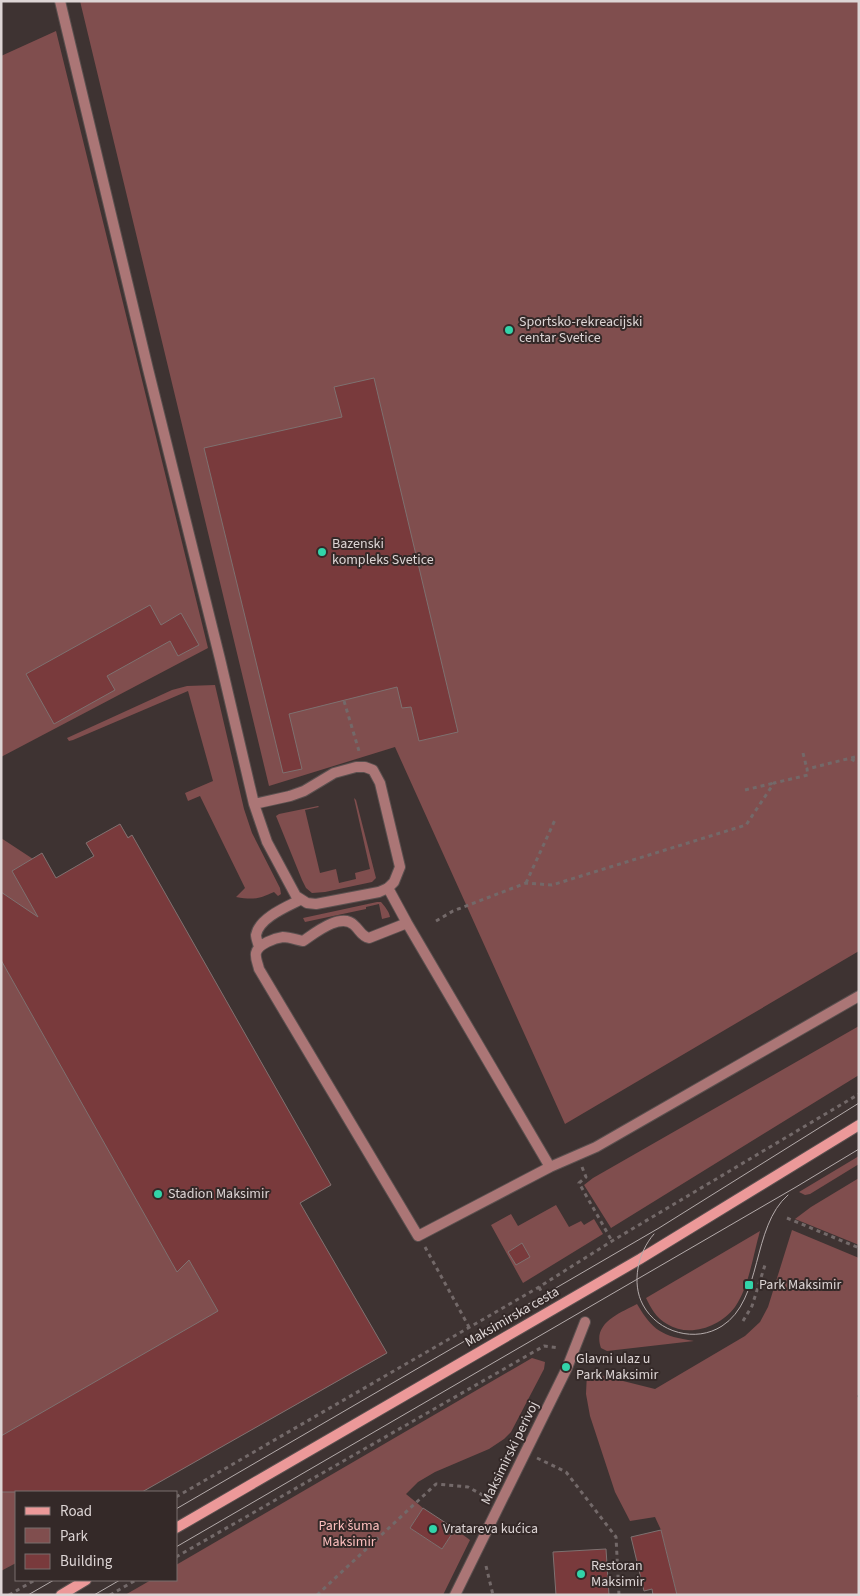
<svg xmlns="http://www.w3.org/2000/svg" width="860" height="1596" font-family="'Source Sans 3',sans-serif">
<style>
.green{fill:#804e4e}
.building{fill:#793a3c;stroke:#7e7170}
.lines{fill:none;stroke-linecap:round;stroke-linejoin:round}
.service-casing{stroke:#5b504f;stroke-width:12}
.pedestrian-casing{stroke:#5b504f;stroke-width:12}
.minor-casing{stroke:#5b504f;stroke-width:12}
.secondary-casing{stroke:#5b504f;stroke-width:12}
.path{stroke:#736969;stroke-width:3;stroke-dasharray:4 4;stroke-linecap:butt}
.service{stroke:#ab7676;stroke-width:10}
.pedestrian{stroke:#ab7676;stroke-width:10}
.minor{stroke:#ab7676;stroke-width:10}
.secondary{stroke:#ec9999;stroke-width:10}
.tram{stroke:#b4abab;stroke-width:1}
.poi-dot{fill:#32d4a9;stroke:#342928;stroke-width:2}
.labels{text-anchor:middle;dominant-baseline:central;stroke-width:4;stroke-linejoin:round;paint-order:stroke}
.poi-label{font-size:14px;fill:#ddd5d5;stroke:#342928;text-anchor:start}
.street-label{font-size:14px;fill:#ddd5d5;stroke:#342928}
.park-label{font-size:14px;fill:#fec0bf;stroke:#342928}
</style>
<rect width="100%" height="100%" fill="#3e3332"/>
<path class="green" d="M80 1H859V951L565 1124 395 747 269 786Z
M56 31 208 648 1 757V56Z
M215 685 244 809 252 833 280 888 281 894 278 896 274 892C259 899 253 900 236 897L245 888 200 796 188 801 185 793 213 781 188 691 73 740 69 741 67 738 172 690 187 686Z
M354 798 356 800 376 878 372 882 325 892 312 893 306 888 302 880 276 816 279 814 318 806 319 807 305 810 320 873 336 869 339 883 356 879 355 873 370 869Z
M120 824 128 837 132 835 331 1185 300 1203 387 1353 142 1492H16V1563L1 1571V838L33 859 42 853 56 878 94 857 86 843Z
M377 902H381C385 907 389 911 390 917L382 919 379 904 366 907V909L305 922 303 918Z
M859 1026V1075L611 1228 584 1185 593 1178Z
M859 1156V1164L810 1194 805 1195 799 1192Z
M859 1178V1245L795 1219 811 1207Z
M556 1205 569 1227 581 1221 584 1225 594 1219 603 1234 523 1283 491 1225 511 1214 518 1226Z
M792 1230 859 1258V1394L857 1396 859 1399V1595H677L661 1530 655 1517 630 1521 615 1492 590 1416 586 1394 587 1372 655 1389 745 1336 760 1322 768 1307Z
M760 1231C753 1255 749 1287 735 1307 720 1327 689 1338 667 1324 656 1318 651 1308 646 1298Z
M637 1304C653 1331 662 1336 694 1341L607 1351 601 1348C592 1323 620 1313 637 1304Z
M532 1358 545 1362 544 1369 511 1432 504 1439 489 1449 435 1472 418 1482 406 1494 423 1508 410 1528 442 1549 455 1529 470 1540 443 1595H125L151 1580H176V1565Z"/>
<path class="building" d="M374 378 458 732 419 741 411 707 402 708 397 687 289 714 302 769 283 773 204 448 342 417 334 387Z
M150 605 161 625 181 613 199 645 178 656 170 641 107 676 115 690 54 724 26 674Z
M120 824 128 838 132 835 331 1185 300 1203 387 1353 142 1492H1V1436L218 1311 189 1260 177 1272 1 960V892L38 917 12 871 42 853 56 878 94 856 86 843Z
M522 1243 530 1257 516 1265 508 1252Z
M423 1508 455 1529 442 1549 410 1528Z
M661 1530 677 1595H653L652 1589 644 1591 631 1537Z
M606 1549 609 1595H556L553 1552Z"/>
<g class="lines">
<g class="service-casing">
<path id="service" d="M388 888 407 923 550 1167
M407 923 369 938C361 936 360 930 354 925 341 912 315 933 303 941 297 940 290 937 283 937 275 938 258 944 256 953 255 958 258 964 259 969L418 1236 550 1167 596 1147 859 996
M259 947C258 943 256 938 256 935 259 918 286 907 300 900"/>
</g>
<g class="pedestrian-casing">
<path id="pedestrian" d="M455 1595 567 1368 585 1322"/>
</g>
<g class="minor-casing">
<path id="minor" d="M60 1 148 369 220 659 254 804 267 842 296 896 307 903 316 904 379 892 388 888 394 882 400 867 380 783 373 770 365 767H356L334 773 304 791 290 796 254 804"/>
</g>
<g class="secondary-casing">
<path id="secondary" d="M176 1528 640 1259 859 1125
M61 1595 86 1580"/>
</g>
<path class="path" d="M344 701 359 751
M803 753 807 769
M851 759 859 763
M745 790 774 783
M526 883 555 820
M436 921 453 911 526 883 552 885 746 825 774 783 808 775 807 769 859 756
M582 1167 586 1177 579 1183 612 1241
M787 1218 859 1248
M425 1247 469 1327
M539 1287 541 1291
M743 1321 752 1306 765 1265
M537 1458 566 1472 616 1537 619 1595
M176 1497 539 1287 612 1241 859 1094
M176 1557 544 1346 559 1348
M486 1566 493 1595
M9 1595 35 1580
M110 1595 136 1580
M317 1595 436 1484 468 1487 488 1498"/>
<use href="#service" class="service"/>
<use href="#pedestrian" class="pedestrian"/>
<use href="#minor" class="minor"/>
<use href="#secondary" class="secondary"/>
<path class="tram" d="M654 1234C638 1252 631 1283 643 1305 658 1333 696 1343 722 1326 763 1300 751 1227 788 1195
M176 1509 659 1228 859 1103
M176 1547 796 1187 859 1149
M28 1595 54 1580
M94 1595 120 1580"/>
</g>
<g class="poi-dot">
<circle cx="509" cy="330" r="5"/>
<circle cx="322" cy="552" r="5"/>
<circle cx="158" cy="1194" r="5"/>
<rect x="744" y="1280" width="10" height="10" rx="2.5"/>
<circle cx="566" cy="1367" r="5"/>
<circle cx="433" cy="1529" r="5"/>
<circle cx="581" cy="1574" r="5"/>
</g>
<g class="labels">
<g class="poi-label">
<text x="519" y="322">Sportsko-rekreacijski<tspan x="519" dy="16">centar Svetice</tspan></text>
<text x="332" y="544">Bazenski<tspan x="332" dy="16">kompleks Svetice</tspan></text>
<text x="168" y="1194">Stadion Maksimir</text>
<text x="759" y="1285">Park Maksimir</text>
<text x="576" y="1359">Glavni ulaz u<tspan x="576" dy="16">Park Maksimir</tspan></text>
<text x="443" y="1529">Vratareva kućica</text>
<text x="591" y="1566">Restoran<tspan x="591" dy="16">Maksimir</tspan></text>
</g>
<g class="street-label">
<text transform="translate(512 1317) rotate(-30)">Maksimirska cesta</text>
<text transform="translate(510 1453) rotate(-64)">Maksimirski perivoj</text>
</g>
<g class="park-label">
<text x="349" y="1526">Park šuma<tspan x="349" dy="16">Maksimir</tspan></text>
</g>
</g>
<rect width="860" height="1596" fill="none" stroke="#ddd5d5" stroke-width="5"/>
<rect x="15" y="1491" width="162" height="90" fill="#342928" stroke="#786e6d"/>
<rect x="25" y="1507" width="25" height="8" fill="#ec9999" stroke="#786e6d"/>
<text x="60" y="1516" font-size="15" fill="#ddd5d5">Road</text>
<rect x="25" y="1528" width="25" height="15" fill="#804e4e" stroke="#786e6d"/>
<text x="60" y="1541" font-size="15" fill="#ddd5d5">Park</text>
<rect x="25" y="1554" width="25" height="15" fill="#793a3c" stroke="#786e6d"/>
<text x="60" y="1566" font-size="15" fill="#ddd5d5">Building</text>
</svg>
